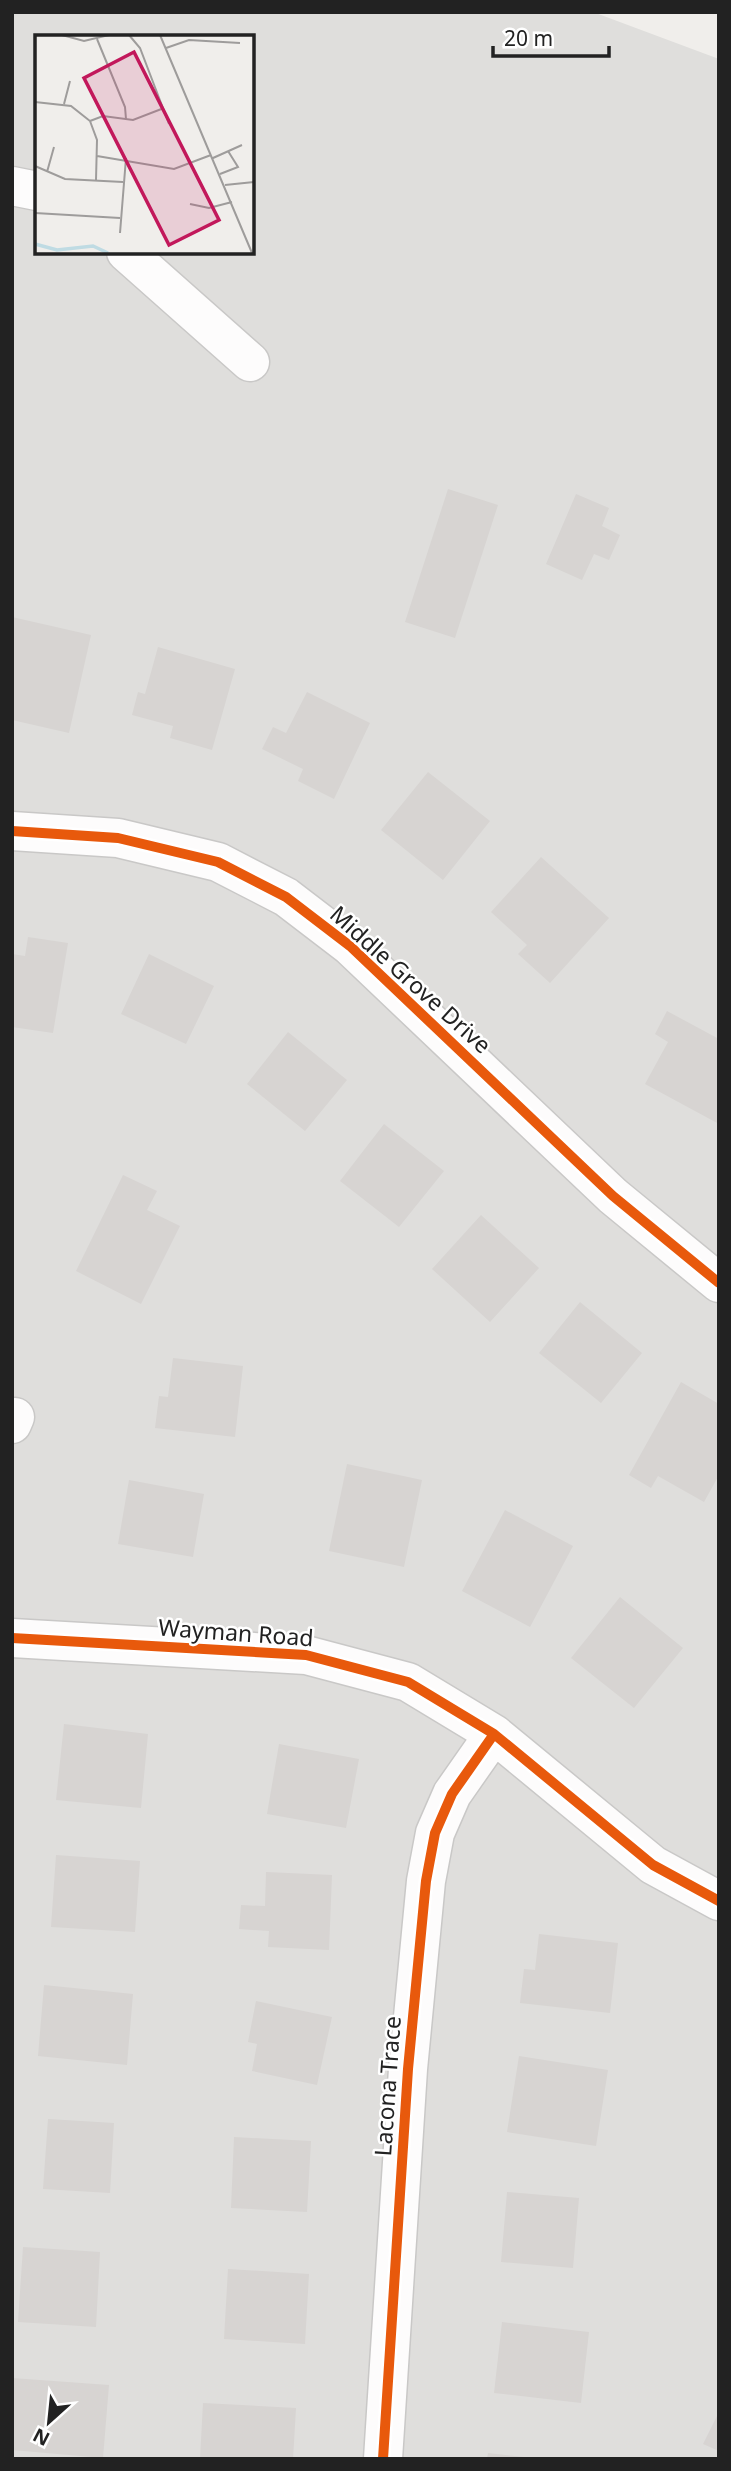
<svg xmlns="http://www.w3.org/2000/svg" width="731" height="2471" font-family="'Noto Sans',sans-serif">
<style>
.residential{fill:#dfdedc;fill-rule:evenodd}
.building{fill:#d7d4d2}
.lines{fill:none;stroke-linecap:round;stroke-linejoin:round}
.street-casing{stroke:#c9c8c7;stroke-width:41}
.street{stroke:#fdfcfc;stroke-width:38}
.cycleway-casing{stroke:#fff;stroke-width:15}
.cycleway{stroke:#e8590c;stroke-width:10}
.labels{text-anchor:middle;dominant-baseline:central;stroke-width:5;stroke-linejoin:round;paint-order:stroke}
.street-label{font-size:23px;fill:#222;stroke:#fff}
.inset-river{fill:none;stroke:#bfdbe3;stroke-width:3.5}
.inset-road{fill:none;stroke:#9e9c9b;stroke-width:2}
.view{fill:#c2185b;fill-opacity:0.15;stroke:#c2185b;stroke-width:3.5}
.inset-edge{fill:none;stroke:#222;stroke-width:3.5}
</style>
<rect width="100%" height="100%" fill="#f0eeeb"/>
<path class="residential" d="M12 12H593L719 59V2459H12ZM37 37H252V252H37Z"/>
<path class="building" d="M448 489 498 505 455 638 405 622Z
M576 494 609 508 602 526 620 535 609 560 594 554 582 580 546 564Z
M12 617 91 635 69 733 12 720Z
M158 647 235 669 212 750 170 738 173 726 132 715 138 692 145 694Z
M307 692 370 723 334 799 298 781 303 769 262 749 273 727 286 733Z
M428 772 490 821 443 880 381 830Z
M541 857 609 918 550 983 518 954 527 945 491 912Z
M28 937 68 943 53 1033 12 1027V954L25 956Z
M149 954 214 986 186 1044 121 1014Z
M667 1011 719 1039V1124L645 1084 668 1042 655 1034Z
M288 1032 347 1080 305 1131 247 1084Z
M384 1124 444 1171 399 1227 340 1181Z
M123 1175 157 1191 147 1210 180 1226 141 1304 76 1271Z
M481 1215 539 1268 490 1322 432 1269Z
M580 1302 642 1353 601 1403 539 1353Z
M173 1358 243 1366 235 1437 155 1428 159 1396 168 1397Z
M681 1382 719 1404V1475L704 1502 658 1476 651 1488 629 1475Z
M347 1464 422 1480 404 1567 329 1551Z
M129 1480 204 1494 193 1557 118 1544Z
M505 1510 573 1546 530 1627 462 1591Z
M620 1597 683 1648 634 1708 571 1658Z
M64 1724 148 1734 141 1808 56 1800Z
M279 1744 359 1759 346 1828 267 1814Z
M56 1855 140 1861 135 1932 51 1927Z
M266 1872 332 1875 329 1950 268 1947 269 1931 239 1929 241 1905 265 1906Z
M539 1934 618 1943 610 2013 520 2003 524 1969 535 1970Z
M44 1985 133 1994 127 2065 38 2056Z
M256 2001 332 2017 317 2085 252 2071 257 2044 248 2042Z
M519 2056 608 2070 596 2146 507 2132Z
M48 2119 114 2123 110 2193 43 2189Z
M234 2137 311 2141 307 2212 231 2208Z
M507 2192 579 2198 573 2268 501 2262Z
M23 2247 100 2252 96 2327 18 2322Z
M228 2269 309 2274 305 2344 224 2339Z
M502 2322 589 2332 581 2403 494 2393Z
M12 2378 109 2385 103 2458 12 2450Z
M203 2403 296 2408 293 2459H200Z
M719 2412V2451L703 2444Z
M488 2453 524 2457V2459H487Z"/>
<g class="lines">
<g class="street-casing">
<path id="street" d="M12 186 37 191
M126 252 250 362
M12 831 118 838 218 862 286 897 350 946 613 1196 719 1283
M12 1424 15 1417
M12 1638 306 1655 408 1682 494 1734 653 1865 719 1901
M383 2459 408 2069 426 1881 435 1833 452 1794 494 1734"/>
</g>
<use href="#street" class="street"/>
<g class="cycleway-casing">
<path id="cycleway" d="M12 831 118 838 218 862 286 897 350 946 613 1196 719 1283
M12 1638 306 1655 408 1682 494 1734 653 1865 719 1901
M383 2459 408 2069 426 1881 435 1833 452 1794 494 1734"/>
</g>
<use href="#cycleway" class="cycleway"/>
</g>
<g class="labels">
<g class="street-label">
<text transform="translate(411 979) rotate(42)">Middle Grove Drive</text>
<text transform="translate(236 1632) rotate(4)">Wayman Road</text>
<text transform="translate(387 2086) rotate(-86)">Lacona Trace</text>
</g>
</g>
<g transform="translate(35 35)">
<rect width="219" height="219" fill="#f0eeeb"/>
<path class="inset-river" d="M0 209 22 215 58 211 73 218"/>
<path class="inset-road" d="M27 0 49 6 74 0M94 0 105 13 134 89M125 0 217 218M62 4 90 72 91 84M131 13 154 5 205 8M0 67 36 71 55 86 62 105 61 145M29 69 35 46M55 86 68 81 98 85 129 73M62 121 139 134 176 120M178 123 207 110M0 131 30 144 88 147M12 137 19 112M185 139 203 132 193 116M190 150 219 147M155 169 174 173 197 167M0 178 85 183M85 198 91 123"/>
<path class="view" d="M99 17 184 185 134 210 49 43Z"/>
<rect width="219" height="219" class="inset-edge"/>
</g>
<rect width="731" height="2471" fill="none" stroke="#222222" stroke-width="28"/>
<g transform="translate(49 2422) rotate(207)" stroke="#ffffff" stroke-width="5" paint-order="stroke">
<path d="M0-5L12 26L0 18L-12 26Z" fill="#222222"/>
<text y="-10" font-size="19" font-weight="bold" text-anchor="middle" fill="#222222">N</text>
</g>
<path d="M493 46v10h116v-10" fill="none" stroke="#222222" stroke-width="3.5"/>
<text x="504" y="46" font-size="21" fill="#222222" stroke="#ffffff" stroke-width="5" paint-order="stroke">20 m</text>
</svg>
